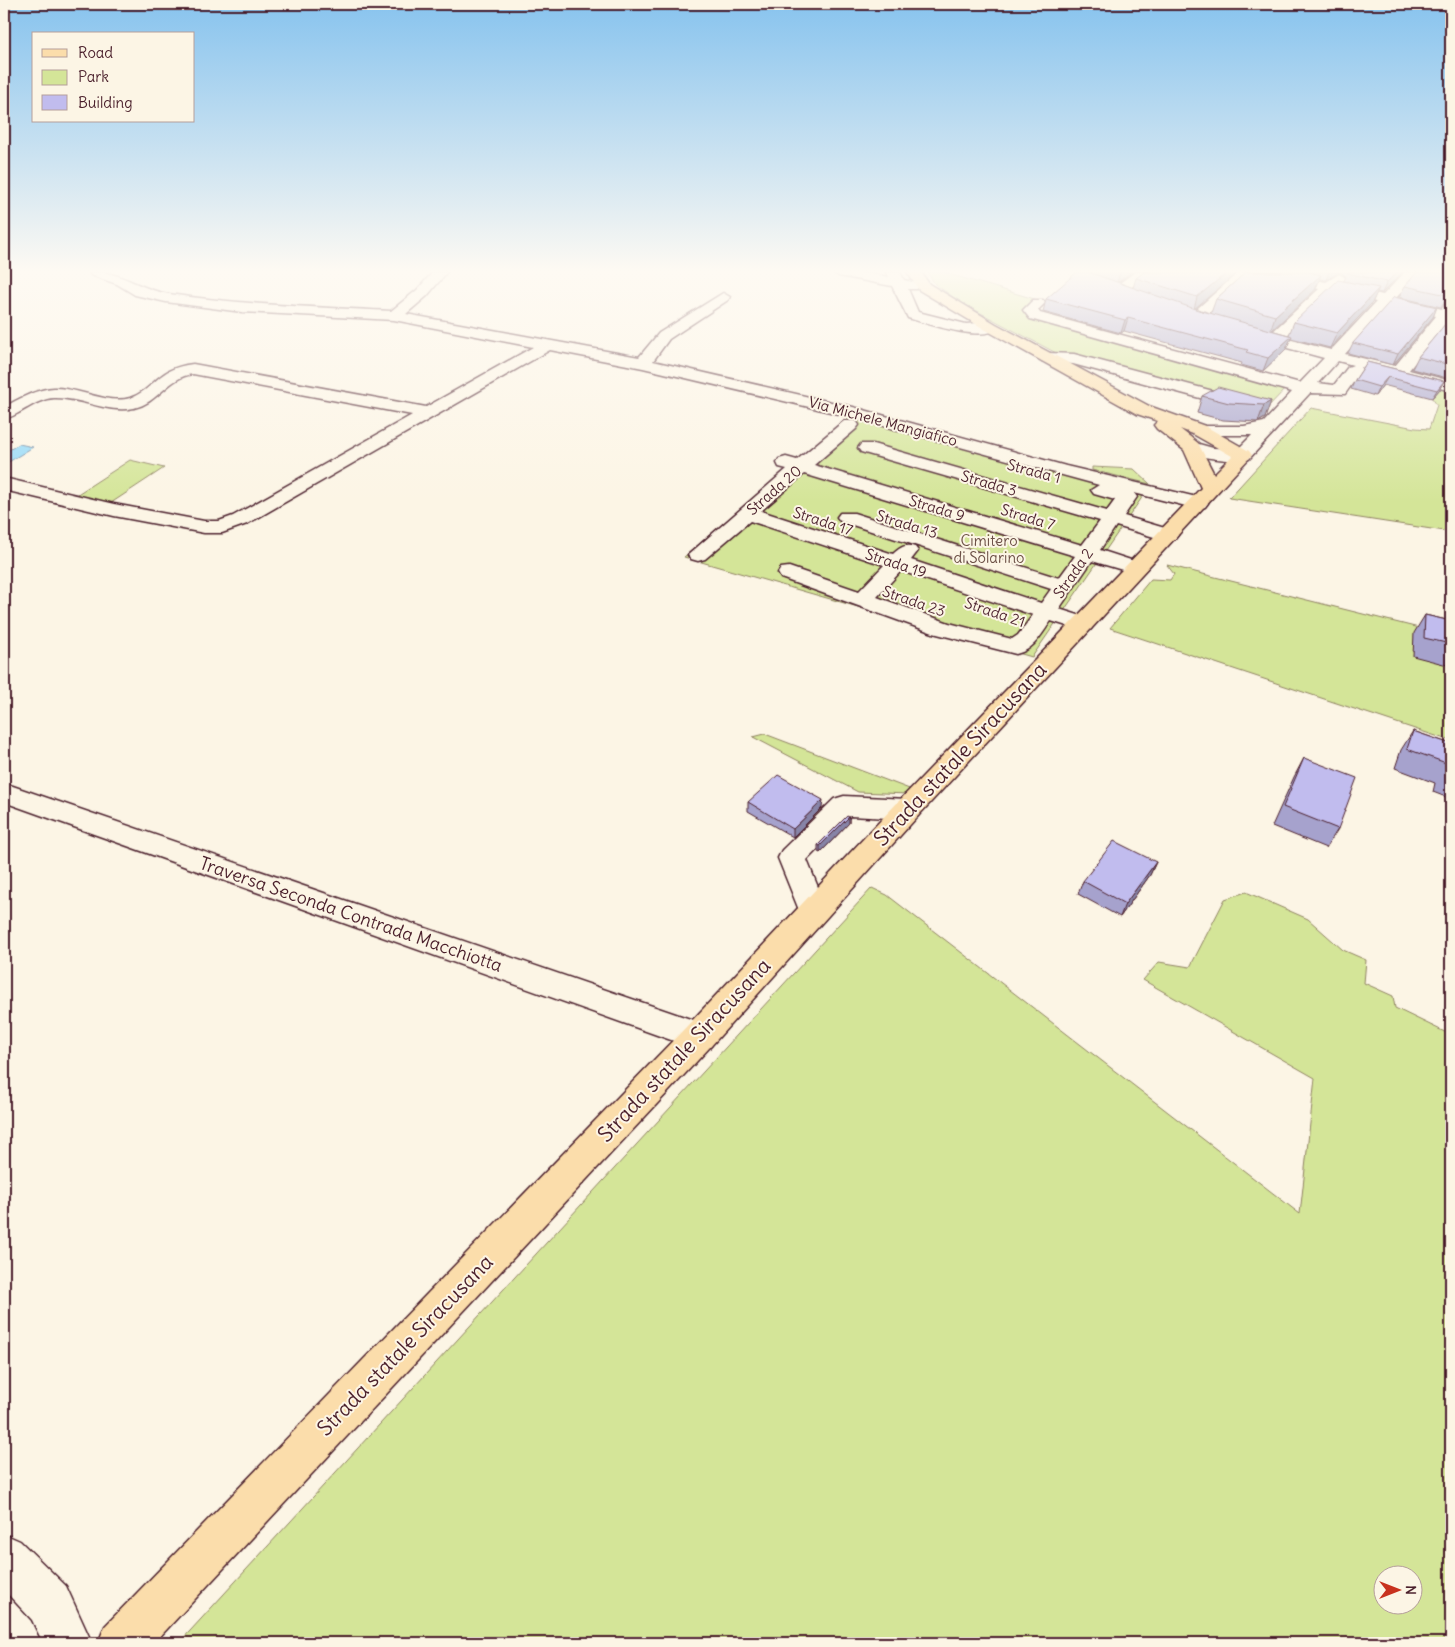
<svg xmlns="http://www.w3.org/2000/svg" width="1455" height="1647" font-family="Delius,sans-serif">
<style>
.green{fill:#d4e598;stroke:#8f8262;fill-rule:evenodd}
.water{fill:#96daf8;stroke:#788fa6}
.lines{fill:none;stroke-linecap:round;stroke-linejoin:round}
.stream{stroke:#788fa6;stroke-width:4}
.minor-casing{stroke:#4a1f2b;stroke-width:3}
.major-casing{stroke:#4a1f2b;stroke-width:3}
.minor{fill:#fcf5e5;fill-rule:evenodd}
.major{fill:#fbddab;fill-rule:evenodd}
.wall{fill:#a6a2cd;stroke:#4a1f2b;fill-rule:evenodd}
.shaded-wall{fill:#8784a7;stroke:#4a1f2b}
.building{fill:#c1bcee;stroke:#4a1f2b}
.labels{text-anchor:middle;dominant-baseline:central;stroke-width:4;stroke-linejoin:round;paint-order:stroke}
.far-street-label{font-size:15px;fill:#4a1f2b;stroke:#fcf5e5}
.far-park-label{font-size:15px;fill:#6c5046;stroke:#fcf5e5}
.street-label{font-size:18px;fill:#4a1f2b;stroke:#fcf5e5}
.near-street-label{font-size:21px;fill:#4a1f2b;stroke:#fcf5e5}
</style>
<rect width="100%" height="100%" fill="#fcf5e5"/>
<filter id="ink" filterUnits="userSpaceOnUse"><feTurbulence type="fractalNoise" baseFrequency=".02" numOctaves="2"/><feDisplacementMap in="SourceGraphic" scale="10" xChannelSelector="R" yChannelSelector="G"/><feConvolveMatrix kernelMatrix="1 2 1 2 8 2 1 2 1" color-interpolation-filters="sRGB"/></filter>
<g filter="url(#ink)">
<path class="green" d="M927 272H942L1038 300 1027 312 1287 387 1266 409 1060 355 960 302 935 284Z
M1442 387 1451 390V532L1229 498 1311 408 1415 428 1429 429 1437 405 1432 398Z
M851 414 1143 496 1032 657 684 557Z
M130 460 164 468 108 505 73 497Z
M1092 467 1134 469 1150 484 1092 470Z
M1167 565 1451 636V741L1110 628 1151 579 1170 580 1174 574Z
M765 734 912 790 908 794 858 792 753 737Z
M872 888 887 895 1300 1214 1315 1078 1143 980 1159 962 1190 967 1225 899 1246 892 1308 919 1343 950 1366 960 1364 983 1393 996 1395 1008 1451 1035V1643H179ZM1382 1574H1412V1604H1382Z"/>
<path class="water" d="M19 444 33 447 7 463 4 462V453Z"/>
<g class="lines">
<path class="stream" d="M4 274 9 272"/>
<g class="minor-casing">
<path id="minor" d="M89 272C121 270 139 290 169 294 242 305 316 307 391 311L417 290 433 272H447L427 296 406 314 639 357 659 333 723 293 730 297 728 300 669 339 653 361 853 407 1066 466 1205 499 1208 503 1205 507 1198 509 1134 493 1137 497 1124 516 1175 531 1178 535 1175 539 1168 541 1116 526 1100 550 1143 564 1147 568 1143 572 1136 574 1092 561 1059 609 1091 619 1094 624 1091 629 1083 631 1051 621C1041 635 1034 650 1016 654L933 633 781 578 778 573 781 568 789 567 859 591 884 565 750 521 705 559 698 561 691 559 688 555 787 469 779 467 777 463 779 459 786 457 797 460 844 421H856L859 425 856 429 814 465 1082 545 1100 521 861 452 858 448 861 444H873L1107 511 1115 500 1094 494 1091 490 1099 485 843 415 643 368 550 350 247 524 222 533H204L114 516 4 490V478L114 504 204 521H219L233 516 412 415 193 374C168 377 158 403 134 408 107 414 81 397 54 398 35 399 21 415 4 419V407C19 399 36 389 54 388 77 387 108 405 130 398 156 389 156 368 193 364L426 407 533 347 394 320 242 312 166 302 135 295 117 284 91 275ZM804 474 1075 556 1059 578 854 513H840L837 517 840 521 1051 589 1041 603 911 560 918 551 915 547C905 544 901 547 893 554L761 511ZM901 571 1033 615 1018 635 1012 639 949 623 877 597Z
M832 272H859L889 277 886 272H900L904 280 917 283 919 286 917 289H908L918 312 966 324 991 322 999 327C987 344 925 323 908 318L892 286 839 276Z
M1135 272H1151L1123 294H1113L1111 291 1113 288Z
M1239 272H1249L1251 275 1201 320H1191L1189 317 1191 314Z
M1254 272H1278L1326 282 1339 274 1346 278 1339 285 1383 295 1405 272H1419L1396 298 1442 309 1446 304 1451 303V319H1449L1409 370 1451 381V391L1360 367 1362 370 1345 394 1310 393 1249 459C1236 462 1191 459 1183 447L1186 443 1192 442 1213 448 1238 449 1252 435H1199L1193 434 1190 430 1193 426H1244L1264 422 1292 392 1030 319 1023 310 1033 300H1043L1045 303 1038 310 1040 313 1300 383 1324 358 1247 337 1244 334 1252 329 1270 334 1319 289 1256 275ZM1332 292 1376 302 1331 350 1284 338ZM1389 305 1436 316 1395 366 1345 354ZM1338 361 1353 365 1348 367 1334 385 1318 383Z
M1048 353 1074 354 1247 400 1250 404 1247 408 1241 409 1073 364 1042 361 1040 358 1042 355Z
M4 783 699 1022 711 1026 715 1036 711 1046 699 1050 4 802Z
M844 796 908 799 918 802 922 809 918 816 908 819 850 816 807 860 828 912 823 920 813 924 803 920 778 858 782 850 834 799Z
M4 1534 20 1541 66 1586 92 1643H43L32 1620 4 1590Z"/>
</g>
<g class="major-casing">
<path id="major" d="M907 272H921L929 284 996 324 1149 406 1205 426 1249 451 1252 455 918 816 711 1046 154 1643H98L105 1626 687 1026 898 802 1201 488 1184 450 1157 429 1154 425 1158 421 1137 414 986 330 919 290ZM1180 429 1193 434 1232 456 1214 474 1198 443Z"/>
</g>
<use href="#minor" class="minor"/>
<use href="#major" class="major"/>
</g>
<path class="wall" d="M1089 272H1132L1118 282 1133 288 1136 278 1238 272 1194 308 1211 313 1216 299 1246 272H1403L1382 293 1377 292 1372 303 1330 348 1291 338 1286 349 1263 371 1241 365 1242 363 1124 331 1121 333 1043 312 1046 299ZM1340 272 1346 276 1344 281 1294 322 1289 335 1271 330 1315 290 1320 279 1326 280Z
M1451 272V303L1446 302 1441 307 1399 297 1405 286Z
M1437 307 1433 317 1393 365 1348 353 1353 343Z
M1451 317V379L1412 369 1418 357Z
M1367 362 1444 381 1439 390 1432 398 1383 385 1375 396 1351 389 1355 380Z
M1202 396 1271 401 1265 418 1258 422 1223 420 1197 413Z
M1425 615 1451 621V666L1413 656 1414 633Z
M1413 731 1451 744V799L1433 792 1435 783 1395 768 1401 750Z
M1304 758 1338 829 1326 848 1272 826 1294 777Z
M748 802 822 808 793 837 748 811Z
M849 817V823L820 853 818 852V845Z
M1156 862 1150 875 1120 917 1078 894 1083 881Z"/>
<path class="shaded-wall" d="M1120 272H1132L1117 283Z
M1228 272H1238L1194 309 1197 297Z
M1329 272H1340L1326 280Z
M1397 272H1403L1382 293 1387 282Z
M1321 275 1315 290 1270 332 1275 316Z
M1379 288 1372 303 1330 348 1337 333Z
M1451 291 1446 302 1441 307 1447 295Z
M1437 307 1433 317 1393 365 1398 354Z
M1128 318 1124 331 1121 333 1125 320Z
M1292 336 1286 349 1263 371 1268 358Z
M1388 377 1383 385 1375 396 1379 387Z
M1444 381 1439 390 1432 398 1437 390Z
M1271 401 1265 418 1258 422 1264 405Z
M823 800 822 808 793 837V829Z
M849 817V823L820 853V846Z
M1156 862 1150 875 1120 917 1125 904Z"/>
<path class="building" d="M1077 272H1088L1195 309 1292 336 1268 358 1246 352 1248 350 1128 318 1125 320 1046 299Z
M1144 272H1228L1197 297 1136 278Z
M1246 272H1308L1321 275 1275 316 1216 299Z
M1348 272H1397L1387 282 1347 273Z
M1417 272H1451V291L1447 295 1405 286Z
M1338 280 1379 288 1337 333 1294 322Z
M1394 297 1437 307 1398 354 1353 343Z
M1451 317V365L1418 357Z
M1367 362 1444 381 1437 390 1388 377 1379 387 1355 380Z
M1218 387 1271 401 1264 405 1229 403 1202 396Z
M1425 615 1451 621V644L1424 638Z
M1413 731 1451 744V775L1446 773 1449 764 1407 749Z
M1304 758 1357 778 1338 829 1283 807Z
M778 775 823 800 793 829 748 802Z
M847 816 849 817 820 846 818 845Z
M1114 841 1156 862 1125 904 1083 881Z"/>
</g>
<linearGradient id="sky" x2="0" y2="1"><stop stop-color="#87c3ee"/><stop offset="0.54" stop-color="#fefaf3"/><stop offset="1" stop-color="#fefaf3" stop-opacity="0"/></linearGradient>
<rect width="1455" height="502" fill="url(#sky)"/>
<g class="labels">
<g class="far-street-label">
<text transform="translate(883 421) rotate(15)">Via Michele Mangiafico</text>
<text transform="translate(1034 471) rotate(15)">Strada 1</text>
<text transform="translate(989 483) rotate(16)">Strada 3</text>
<text transform="translate(774 490) rotate(-41)">Strada 20</text>
<text transform="translate(937 508) rotate(17)">Strada 9</text>
<text transform="translate(1028 517) rotate(17)">Strada 7</text>
<text transform="translate(823 521) rotate(18)">Strada 17</text>
<text transform="translate(907 524) rotate(17)">Strada 13</text>
<text transform="translate(896 563) rotate(18)">Strada 19</text>
<text transform="translate(1073 573) rotate(-55)">Strada 2</text>
<text transform="translate(914 601) rotate(19)">Strada 23</text>
<text transform="translate(995 612) rotate(19)">Strada 21</text>
</g>
<g class="far-park-label">
<text x="989" y="540">Cimitero<tspan x="989" dy="17">di Solarino</tspan></text>
</g>
<g class="street-label">
<text transform="translate(351 914) rotate(19)">Traversa Seconda Contrada Macchiotta</text>
</g>
<g class="near-street-label">
<text transform="translate(960 754) rotate(-47)">Strada statale Siracusana</text>
<text transform="translate(684 1050) rotate(-47)">Strada statale Siracusana</text>
<text transform="translate(405 1345) rotate(-46)">Strada statale Siracusana</text>
</g>
</g>
<rect width="1455" height="1647" fill="none" stroke="#fcf5e5" stroke-width="20"/>
<rect x="10" y="10" width="1435" height="1627" fill="none" stroke="#4a1f2b" stroke-width="2" filter="url(#ink)"/>
<rect x="32" y="32" width="162" height="90" fill="#fcf5e5" stroke="#b59f9b"/>
<rect x="42" y="49" width="25" height="8" fill="#fbddab" stroke="#b59f9b"/>
<text x="78" y="58" font-size="15" fill="#4a1f2b">Road</text>
<rect x="42" y="70" width="25" height="15" fill="#d4e598" stroke="#b59f9b"/>
<text x="78" y="82" font-size="15" fill="#4a1f2b">Park</text>
<rect x="42" y="95" width="25" height="15" fill="#c1bcee" stroke="#b59f9b"/>
<text x="78" y="108" font-size="15" fill="#4a1f2b">Building</text>
<g transform="translate(1398 1590) rotate(90)"><circle r="24" fill="#fcf5e5" stroke="#b59f9b"/>
<path d="M0-4L9 19L0 12L-9 19Z" fill="#c8321e"/>
<text y="-8" font-size="14" font-weight="bold" text-anchor="middle" fill="#4a1f2b">N</text>
</g>
</svg>
